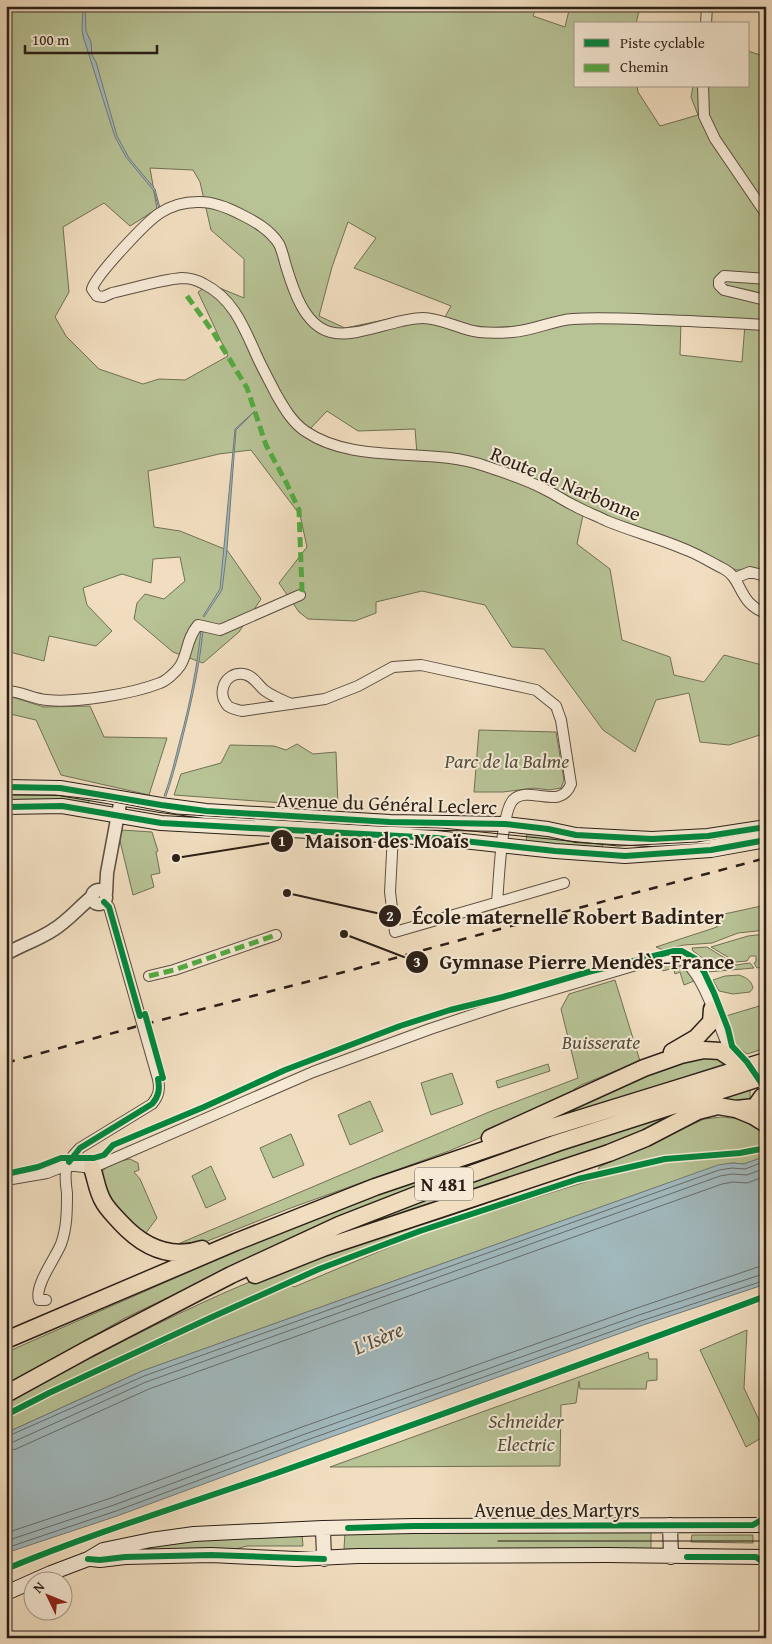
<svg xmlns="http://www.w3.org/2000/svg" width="772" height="1644" font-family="'Gentium Book Plus',serif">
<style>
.green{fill:#b7c295;stroke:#707056;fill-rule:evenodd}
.water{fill:#a1b9be;stroke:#717b7b}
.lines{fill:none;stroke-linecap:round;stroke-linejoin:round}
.shore{stroke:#666c6a;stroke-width:1}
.minor-casing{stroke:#5c4f41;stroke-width:12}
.tertiary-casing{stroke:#5c4f41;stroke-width:15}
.secondary-casing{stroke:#2a1f17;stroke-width:16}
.trunk-casing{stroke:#2a1f17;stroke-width:19}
.minor{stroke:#f6ead6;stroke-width:10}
.tertiary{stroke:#f6ead6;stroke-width:12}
.secondary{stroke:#f6ead6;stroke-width:14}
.trunk{stroke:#f1dec0;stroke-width:16}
.tram{stroke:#2a1f17;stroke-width:1}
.rail{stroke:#2a1f17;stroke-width:2.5;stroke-dasharray:9 9;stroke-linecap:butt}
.minor-bridge-casing{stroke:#5c4f41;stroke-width:12;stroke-linecap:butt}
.minor-bridge{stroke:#f6ead6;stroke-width:10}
.quiet{stroke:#53aa42;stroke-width:5;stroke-dasharray:10 5;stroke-linecap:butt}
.cycleway-casing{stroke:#f6ead6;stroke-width:9}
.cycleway{stroke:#00873e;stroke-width:6}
.labels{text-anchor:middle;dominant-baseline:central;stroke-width:4;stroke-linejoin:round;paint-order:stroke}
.shield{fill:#f6ead6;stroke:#675c50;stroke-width:1}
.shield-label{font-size:19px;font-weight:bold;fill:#2a1f17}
.street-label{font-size:20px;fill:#2a1f17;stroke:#f6ead6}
.park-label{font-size:20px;font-style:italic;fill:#54503d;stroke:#f6ead6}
.water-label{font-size:21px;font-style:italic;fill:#4e4d49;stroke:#f6ead6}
.leader{fill:none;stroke:#2a1f17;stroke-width:2}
.callout-dot{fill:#2a1f17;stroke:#f6ead6;stroke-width:2}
.mark-label{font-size:15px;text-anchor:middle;font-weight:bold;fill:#fff}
.callout-label{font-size:21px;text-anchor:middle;font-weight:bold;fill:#2a1f17;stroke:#f6ead6;stroke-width:4;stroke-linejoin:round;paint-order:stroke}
</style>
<rect width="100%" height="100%" fill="#f1dec0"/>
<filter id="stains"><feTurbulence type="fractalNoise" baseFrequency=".004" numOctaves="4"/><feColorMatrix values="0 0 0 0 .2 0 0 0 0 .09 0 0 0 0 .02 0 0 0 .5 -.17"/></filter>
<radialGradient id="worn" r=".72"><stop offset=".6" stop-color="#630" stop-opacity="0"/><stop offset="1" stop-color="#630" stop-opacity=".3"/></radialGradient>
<path class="green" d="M6 6H537L533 16 565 27 570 6H640L636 24H576V86H637L638 92 660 126 698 115 691 97 693 86H748V51L766 57V569L736 570 634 525 584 510 577 544 610 569 622 640 670 657 674 675 704 682 724 655 766 666V733L729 745 700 742 689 693 656 700 635 752 603 730 544 649 512 647 485 605 422 591 376 602V613L355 621 308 619 299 612 279 583 307 547 300 515 251 450 219 454 148 471 154 527 180 531 227 550 261 599 239 632 203 663 173 652 134 619 137 603 145 594 164 599 185 581 180 557 153 559 151 583 122 574 83 588 87 605 112 631 96 646 49 636 44 661 6 651ZM150 168 193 170 200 182 211 230 244 259V298L210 284 198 292 228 356 185 380 159 379 143 384 99 369 66 336 55 317 69 292 63 227 104 203 130 226 157 209ZM348 222 376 238 354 268 451 306 445 317 432 314H413L345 328 319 316 332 267ZM681 321 745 324 742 362 680 355ZM327 411 358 431 415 429 417 454 346 450 310 429Z
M9 696 44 707 90 706 104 737 167 738 149 795 61 775 36 720 6 713V702Z
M479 730 556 732 564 780 561 788 549 790 534 788 503 792H474Z
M297 744 313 754 336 752 338 807 174 795 181 774 221 763 230 745 274 746 286 750Z
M6 791 90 796 88 806 6 805Z
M122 830 152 832 158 851 156 852 160 873 151 875 154 887 133 895 120 841Z
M527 832 603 842 602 853 526 842Z
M766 905V930L738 933 712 943 684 945 663 950 656 947 717 927 715 916Z
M766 934V966L757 968 754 963 756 962V956H750L747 961 736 962 711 947 748 936Z
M707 947 736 965 750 963 754 968 707 972 701 957 693 951 692 948Z
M674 964 688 971 694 981 684 985 680 972 675 974 673 968 663 971 661 965Z
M739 975C747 978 751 980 753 988L750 992 733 994 719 991 713 980 725 976Z
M615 980 640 1061 581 1085 573 1090 574 1093 513 1124 449 1151 288 1209 205 1242 173 1247 178 1244 489 1112 578 1078 561 1009 569 994Z
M766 1004V1048L747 1054 736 1046 726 1016Z
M711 1055 727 1063 599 1105 541 1122 687 1056Z
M548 1064 550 1071 498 1088 496 1081Z
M452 1073 463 1104 431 1115 421 1083Z
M750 1090V1103L657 1128 312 1245 484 1177 678 1111Z
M370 1101 383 1131 350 1145 338 1115Z
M722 1117 741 1119 766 1135V1156L744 1164 732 1163 660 1186 142 1371 6 1433V1417L58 1390 167 1343 186 1325 6 1413V1404C71 1368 136 1333 204 1302 294 1260 391 1232 485 1200L487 1203 424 1225 287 1280 294 1287 428 1231 598 1178 599 1167 704 1119Z
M291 1134 304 1165 273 1178 260 1148Z
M528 1141 526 1147 328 1221 125 1318 6 1386V1353L16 1348 307 1220Z
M130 1159 138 1163 139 1170 134 1172 140 1179 157 1218 143 1237 112 1205 100 1174C106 1165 119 1161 130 1159Z
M211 1166 226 1199 206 1208 192 1176Z
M747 1330 744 1388 766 1435 746 1447 700 1350Z
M648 1352 649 1359H657V1380L647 1381 646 1389H580L579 1381 576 1403 561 1405 560 1466 330 1467Z
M651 1530V1552L344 1549 345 1532Z
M302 1534 303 1546H247L236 1549 116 1551 176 1540Z
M692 1535H753V1543L691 1542Z"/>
<path class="water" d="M83 6H85L86 31 91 42 92 55 96 62 117 136 129 158 155 189 160 208 159 209 154 191 126 157 115 137 83 36 82 29Z
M255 411 236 430 227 549 222 590 204 617 203 616 220 589 235 429Z
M201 630 203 631C199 672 189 712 179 752 175 767 171 782 166 796H164C171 778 175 759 180 740 190 704 197 667 201 630Z
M766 1156V1284L643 1325 309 1445 117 1516 6 1553V1433L142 1371 718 1165 732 1163 744 1164Z"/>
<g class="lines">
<path class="shore" d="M6 1437 144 1376 719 1170 732 1168 745 1169 766 1161
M6 1443 13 1442 146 1382 720 1176 732 1174 747 1175 766 1168
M6 1451 16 1449 149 1389 722 1184 733 1182 747 1183 766 1176
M6 1533 111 1498 302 1427 637 1308 758 1267 766 1266
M6 1541 114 1505 305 1434 639 1315 766 1273
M6 1548 116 1511 307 1440 641 1321 766 1280"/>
<g class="minor-casing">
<path id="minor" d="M706 24 707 6
M703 86 704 116 715 139 766 214
M766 279 724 276 719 281V285L724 290 766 300
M766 325C730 323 695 321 660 320 631 319 602 317 573 319 553 320 533 331 512 332 498 333 482 334 469 330 454 326 438 318 423 318 395 318 357 339 330 332 304 325 293 289 286 266 284 259 282 250 279 244 270 230 256 222 242 215 229 208 212 201 197 202 184 202 171 206 160 213 147 221 96 275 92 289L97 296 103 297 112 293C135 288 159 280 182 278 190 278 197 280 204 284 232 298 243 325 255 352 261 366 269 380 276 394 284 408 292 422 305 431 356 466 429 446 485 466 505 473 526 479 544 489 555 494 564 501 575 506 586 512 597 516 607 521 634 532 662 539 689 551 701 556 712 563 724 569 743 579 738 604 766 613
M735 578 750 572 766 576
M6 691C21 691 33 699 47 700 76 703 132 694 160 683 166 681 176 672 180 666 188 654 186 639 198 625L220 630 300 595
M291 704C282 700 272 696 264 690 257 684 253 675 243 674 225 672 216 693 228 706 232 709 238 710 242 711L325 699 358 686 393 667 421 665 536 690 556 706 561 720 571 784C560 812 529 784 513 800 501 813 499 882 497 902
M393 834 390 892 395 932 564 883
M104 902 109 907 140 1016
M149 976 174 970 276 935
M6 1180 47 1173 67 1165 92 1168 313 1072 430 1029 505 1004 663 957C668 957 674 956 678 958 704 967 720 1034 733 1057
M46 1300H39C34 1286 56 1257 61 1244 67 1228 67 1210 67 1193 66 1185 64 1175 67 1166 69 1159 75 1153 80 1148L152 1104C159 1096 160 1089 158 1079"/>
</g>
<g class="tertiary-casing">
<path id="tertiary" d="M92 897a7 7 0 1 1 14 0a7 7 0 1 1-14 0Z
M106 893 107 873 121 798
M6 954C21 945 38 940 53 930 68 921 79 907 93 896"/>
</g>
<g class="secondary-casing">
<path id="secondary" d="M6 787 60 788 161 805 206 811 390 822 505 824 548 829 576 835 652 839 708 836 766 827
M6 807 62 806 161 823 436 838 555 851 625 856 711 850 766 840
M670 1525 671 1557
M323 1528 324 1559
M91 1559 100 1560 125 1557 211 1555 296 1559 358 1556 607 1555 766 1557
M6 1593 51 1573 88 1559 103 1550 151 1540 194 1534 323 1528 413 1526 766 1525"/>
</g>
<g class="trunk-casing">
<path id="trunk" d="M672 1052 696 1038 711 1022 712 1009
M736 1109 753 1116 766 1124
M490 1138 644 1068 681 1055 704 1050 720 1051 734 1060
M92 1168C96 1179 97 1191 103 1201 107 1209 114 1215 120 1222 142 1246 169 1260 202 1249
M255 1275 323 1248 609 1153 646 1138 698 1111 718 1106 736 1109 755 1107 762 1097
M6 1340 236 1242 375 1187 549 1128 766 1061
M6 1394 88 1349 231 1275 339 1225 457 1179 557 1143 766 1076"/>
</g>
<use href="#minor" class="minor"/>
<use href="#tertiary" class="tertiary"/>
<use href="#secondary" class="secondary"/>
<use href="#trunk" class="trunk"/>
<path class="tram" d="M6 795H55L109 801 176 814 376 826 442 828 618 846 697 842 766 830
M498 1541H766"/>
<path class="rail" d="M6 1063 138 1026 348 971 500 929 766 858"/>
<g class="minor-bridge-casing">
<path id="minor-bridge" d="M140 1016 158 1079"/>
</g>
<use href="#minor-bridge" class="minor-bridge"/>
<path class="quiet" d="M187 296 213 332 247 388 266 445 287 484 299 510 302 590 300 595
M149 976 174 970 276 935"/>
<g class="cycleway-casing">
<path id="cycleway" d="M6 787 60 788 161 805 206 811 390 822 505 824 548 829 576 835 652 839 708 836 766 827
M6 807 62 806 161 823 436 838 555 851 625 856 711 850 766 840
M104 902 109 907 140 1016
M145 1014 163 1078
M69 1162 80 1148 152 1104C159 1096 160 1089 158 1079
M6 1174 38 1167 61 1158H94L104 1155 113 1145 204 1107 285 1070 400 1026 450 1010 503 997 588 972 674 951H682L696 959 704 972 714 993 728 1029 732 1046 747 1062 766 1090
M6 1415 49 1393 210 1318 319 1269 420 1231 578 1179 665 1159 740 1153 766 1148
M348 1528 413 1526 753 1525 766 1517
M687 1557H756L766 1564
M88 1559 100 1560 125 1557 211 1555 324 1559
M6 1569C93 1533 184 1505 274 1474 438 1416 602 1357 766 1296"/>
</g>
<use href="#cycleway" class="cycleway"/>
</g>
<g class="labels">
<rect class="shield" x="415" y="1167.5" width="58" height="33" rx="4"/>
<g class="shield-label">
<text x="444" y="1184">N 481</text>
</g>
<g class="street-label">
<text transform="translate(566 483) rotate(23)">Route de Narbonne</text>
<text transform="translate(387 803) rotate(2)">Avenue du Général Leclerc</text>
<text x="557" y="1509">Avenue des Martyrs</text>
</g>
<g class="park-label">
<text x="507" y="760">Parc de la Balme</text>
<text x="601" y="1041">Buisserate</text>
<text x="526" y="1420">Schneider<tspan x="526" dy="23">Electric</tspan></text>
</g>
<g class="water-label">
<text transform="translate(378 1338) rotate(-23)">L'Isère</text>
</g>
</g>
<path class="leader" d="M176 858L282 841M287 893L390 916M344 934L417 962"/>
<g class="callout-dot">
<circle cx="176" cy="858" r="5"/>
<circle cx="287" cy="893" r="5"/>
<circle cx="344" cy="934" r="5"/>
<circle cx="282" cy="841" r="12"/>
<circle cx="390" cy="916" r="12"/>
<circle cx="417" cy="962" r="12"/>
</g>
<g class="mark-label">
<text x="282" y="846">1</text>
<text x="390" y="921">2</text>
<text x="417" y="967">3</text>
</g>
<g class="callout-label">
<text x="387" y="848">Maison des Moaïs</text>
<text x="568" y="924">École maternelle Robert Badinter</text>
<text x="587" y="969">Gymnase Pierre Mendès-France</text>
</g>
<rect width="772" height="1644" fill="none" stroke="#f1dec0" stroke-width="25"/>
<rect x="8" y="8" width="757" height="1629" fill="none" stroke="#2a1f17" stroke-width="2.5"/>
<rect x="12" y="12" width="747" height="1619" fill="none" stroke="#2a1f17"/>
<rect x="574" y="22" width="175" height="65" fill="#f6ead6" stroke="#a4998a"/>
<rect x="584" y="39" width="25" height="8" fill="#00873e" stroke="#a4998a"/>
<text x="620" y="48" font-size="15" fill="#2a1f17">Piste cyclable</text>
<rect x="584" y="64" width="25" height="8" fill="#53aa42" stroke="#a4998a"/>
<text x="620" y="72" font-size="15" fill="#2a1f17">Chemin</text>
<g transform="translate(48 1596) rotate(313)"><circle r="24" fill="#f6ead6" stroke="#a4998a"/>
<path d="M0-4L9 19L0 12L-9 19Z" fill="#8f2418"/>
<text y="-8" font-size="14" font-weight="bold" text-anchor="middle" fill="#2a1f17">N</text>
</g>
<path d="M25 45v8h132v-8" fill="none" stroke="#2a1f17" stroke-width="2.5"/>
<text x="32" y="45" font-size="15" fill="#2a1f17" stroke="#f6ead6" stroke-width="4" paint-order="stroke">100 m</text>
<rect width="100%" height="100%" filter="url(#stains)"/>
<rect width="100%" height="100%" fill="url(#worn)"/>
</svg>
